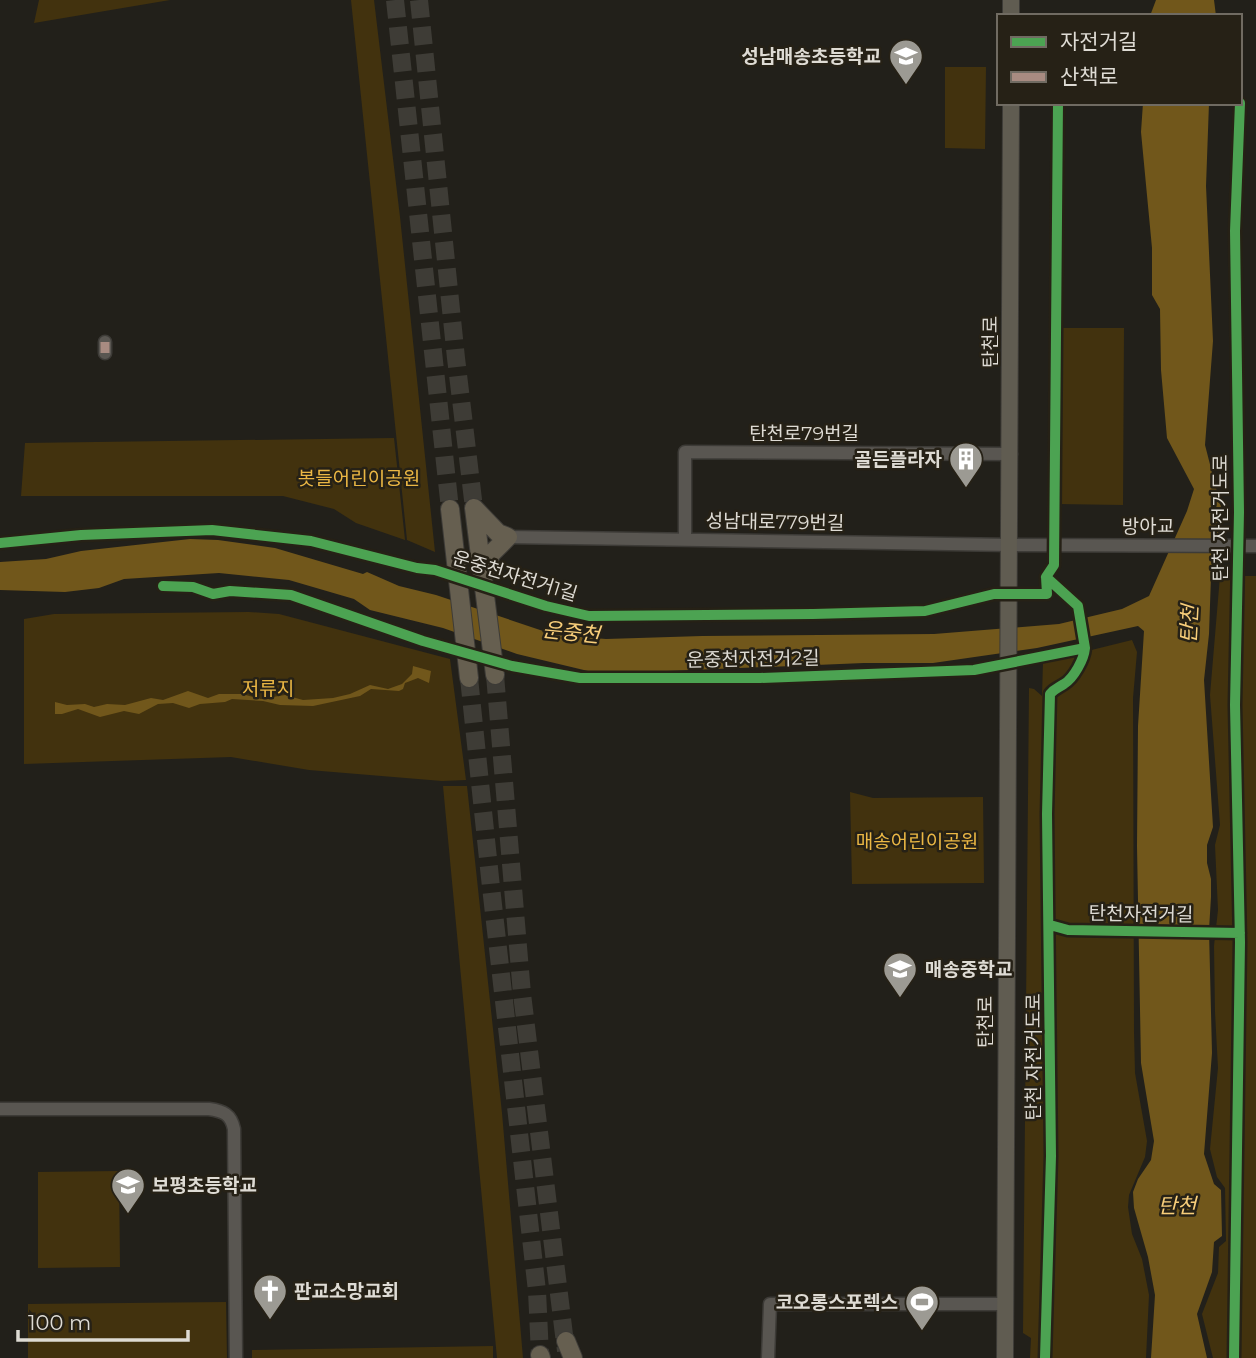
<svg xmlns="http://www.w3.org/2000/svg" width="1256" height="1358" font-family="Montserrat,'Noto Sans KR',sans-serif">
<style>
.green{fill:#42320e}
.water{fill:#71571b}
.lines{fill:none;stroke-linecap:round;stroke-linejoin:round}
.highway-tunnel{stroke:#3e3c36;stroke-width:18;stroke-dasharray:18 9;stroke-linecap:butt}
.minor-casing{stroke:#3d3b37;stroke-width:15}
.major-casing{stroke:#3d3b37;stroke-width:18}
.highway-casing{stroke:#3d3b37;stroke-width:20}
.minor{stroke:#595651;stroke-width:12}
.major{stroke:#605c51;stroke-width:16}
.highway{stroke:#665f50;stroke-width:18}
.quiet{stroke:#a88b81;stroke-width:9;stroke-dasharray:18 9;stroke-linecap:butt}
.cycleway-casing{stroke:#262116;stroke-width:15}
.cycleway{stroke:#4ca352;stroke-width:10}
.labels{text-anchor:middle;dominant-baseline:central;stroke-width:5;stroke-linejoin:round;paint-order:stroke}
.poi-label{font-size:19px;font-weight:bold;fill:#dedbd4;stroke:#262116;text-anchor:end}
.street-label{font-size:19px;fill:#dedbd4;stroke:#262116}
.park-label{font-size:19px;fill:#ebb744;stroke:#262116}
.water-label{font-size:21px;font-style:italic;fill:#f8ce7a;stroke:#262116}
</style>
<rect width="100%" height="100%" fill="#22201a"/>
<path class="green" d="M39 0H170L34 23Z
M351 0H374L400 217 435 552 407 540Z
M945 67H986L985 149 945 148Z
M1058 328H1124L1123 505 1057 504Z
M394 438 405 540 356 523 334 509 283 496H21L25 443Z
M1220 576H1256V1358H1213L1202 1314 1218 1273 1219 1247 1226 1241 1225 1188 1217 1177 1210 1149 1218 1068 1215 1012 1214 946 1218 910 1215 845 1220 825 1210 695Z
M249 612 279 614 450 659 466 780 442 781 309 770 231 757 24 764V619L54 614Z
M1132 640 1137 652 1133 698 1134 1032 1135 1073 1147 1141 1145 1157 1129 1195 1128 1207 1132 1234 1142 1259 1149 1295 1146 1358H1030L1031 1338 1023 1333 1029 688 1034 689 1042 696 1043 662Z
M443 786H467L502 1113 523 1358H497Z
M850 792 873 798 983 797 984 883 852 884Z
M119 1171 120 1267 38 1268V1172Z
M226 1302 227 1358H28V1304Z
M493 1346V1358H252V1350Z"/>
<path class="water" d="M1156 0H1214L1216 16H1150Z
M1143 103H1209L1206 186 1213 341 1205 445 1222 511 1211 576 1209 634 1204 680 1213 827 1207 845V863L1211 879V897L1209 930 1212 1053 1204 1154 1214 1184 1221 1190 1222 1236 1214 1242 1212 1272 1197 1314 1207 1358H1151L1155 1295 1148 1257 1134 1208 1133 1192 1138 1179 1151 1160 1154 1141 1141 1063 1137 846 1138 726 1144 631 1138 626 1037 648 933 663H864L618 673 588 671 517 654 443 628 370 610 354 599 289 580 219 573 124 579 99 588 65 592 0 590V562L46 559 81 551 190 539 218 540 275 548 363 574 367 572 399 586 436 595 555 635 606 639 702 636 934 634 1059 624 1122 609 1149 596 1187 511 1194 489 1167 438 1161 370 1160 309 1152 295V248L1141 132Z
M413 666 431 671 429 683 418 678 405 683 403 689 399 691 371 689 360 696 313 706 280 705 263 701 232 699 225 702 200 704 189 708 173 703 158 704 139 714 124 711 100 717 78 709 62 714H55V702L67 705 85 704 94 707 107 704 125 705 151 698 163 700 188 691 208 698 219 694H242L261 699 285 695 303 700 333 698 350 694 370 685 388 689 402 684 412 674Z"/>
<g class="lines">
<path class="highway-tunnel" d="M395 0 450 509
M419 0 456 358 474 508
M495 675 522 994 566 1351
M469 678 491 887 537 1291 540 1355"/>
<g class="minor-casing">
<path id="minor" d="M105 342V353
M508 537 1011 545 1256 546
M685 539V452L1011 454
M0 1109H209C223 1111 231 1114 234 1129L236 1358
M768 1358 770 1304H1005"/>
</g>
<g class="major-casing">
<path id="major" d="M1011 0V16
M1005 1358 1011 103"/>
</g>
<g class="highway-casing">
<path id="highway" d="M474 508 495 675
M474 508 498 533 508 537 491 554 484 575
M450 509 469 678
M566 1341 573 1358
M540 1355 541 1358"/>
</g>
<use href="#minor" class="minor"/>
<use href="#major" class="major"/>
<use href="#highway" class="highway"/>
<path class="quiet" d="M105 342V353"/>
<g class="cycleway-casing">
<path id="cycleway" d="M0 543 81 535 212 530 311 541 417 568 435 570 546 606 589 616 813 614 925 611 994 594H1047L1046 577
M163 586 193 587 213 594 230 591 291 595 423 641 512 666 580 678H760L974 670 1085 648
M1050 925 1068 930 1240 933
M1045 1358 1051 1156 1047 814 1050 694C1054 689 1058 688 1064 684 1074 678 1084 659 1085 648L1078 606 1046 577 1054 565 1058 103
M1234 1358 1240 942 1235 705 1239 512 1235 231 1240 103"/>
</g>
<use href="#cycleway" class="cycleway"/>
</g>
<defs>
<g id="school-pin" transform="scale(1.75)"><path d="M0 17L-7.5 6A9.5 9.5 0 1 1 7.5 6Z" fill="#9c9a93" stroke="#262116"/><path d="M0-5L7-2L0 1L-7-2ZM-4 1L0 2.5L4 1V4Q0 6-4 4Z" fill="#fff"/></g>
<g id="building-pin" transform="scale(1.75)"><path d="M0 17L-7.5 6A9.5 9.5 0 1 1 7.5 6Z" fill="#9c9a93" stroke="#262116"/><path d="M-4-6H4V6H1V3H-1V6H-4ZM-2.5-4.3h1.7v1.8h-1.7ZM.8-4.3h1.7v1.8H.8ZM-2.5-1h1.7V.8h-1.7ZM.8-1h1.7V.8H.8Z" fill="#fff"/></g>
<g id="church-pin" transform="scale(1.75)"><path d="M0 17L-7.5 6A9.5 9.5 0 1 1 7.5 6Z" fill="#9c9a93" stroke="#262116"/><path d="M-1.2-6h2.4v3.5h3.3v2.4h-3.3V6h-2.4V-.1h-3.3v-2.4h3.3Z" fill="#fff"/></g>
<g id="stadium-pin" transform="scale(1.75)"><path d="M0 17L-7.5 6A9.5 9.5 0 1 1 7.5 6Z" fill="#9c9a93" stroke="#262116"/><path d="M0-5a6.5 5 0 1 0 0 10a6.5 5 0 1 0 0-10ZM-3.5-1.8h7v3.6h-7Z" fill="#fff"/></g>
</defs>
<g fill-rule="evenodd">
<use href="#school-pin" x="906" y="56"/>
<use href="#building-pin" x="966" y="459"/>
<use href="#school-pin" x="900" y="969"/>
<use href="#school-pin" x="128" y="1185"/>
<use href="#church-pin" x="270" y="1291"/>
<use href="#stadium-pin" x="922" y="1302"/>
</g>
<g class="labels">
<g class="poi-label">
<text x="881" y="56">성남매송초등학교</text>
<text x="942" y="459">골든플라자</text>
<text x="925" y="969" text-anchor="start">매송중학교</text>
<text x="152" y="1185" text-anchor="start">보평초등학교</text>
<text x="294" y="1291" text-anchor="start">판교소망교회</text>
<text x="898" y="1302">코오롱스포렉스</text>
</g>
<g class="street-label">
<text transform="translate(990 342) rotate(-90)">탄천로</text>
<text x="804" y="433">탄천로79번길</text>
<text transform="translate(1220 518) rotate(-90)">탄천 자전거도로</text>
<text transform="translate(775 522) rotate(1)">성남대로779번길</text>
<text x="1148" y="526">방아교</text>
<text transform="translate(515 576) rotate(17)">운중천자전거1길</text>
<text transform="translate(753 659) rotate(-1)">운중천자전거2길</text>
<text transform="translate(1141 914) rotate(1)">탄천자전거길</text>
<text transform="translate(985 1022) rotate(-90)">탄천로</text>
<text transform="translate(1033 1057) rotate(-90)">탄천 자전거도로</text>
</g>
<g class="park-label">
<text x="359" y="478">봇들어린이공원</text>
<text x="268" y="688">저류지</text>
<text x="917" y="841">매송어린이공원</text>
</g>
<g class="water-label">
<text transform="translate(1189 624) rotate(-87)">탄천</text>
<text transform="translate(571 632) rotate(6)">운중천</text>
<text x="1177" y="1205">탄천</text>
</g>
</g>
<rect x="997" y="14" width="245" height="91" fill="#262116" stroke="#706b62" stroke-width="2"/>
<rect x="1011" y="37" width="35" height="10" fill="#4ca352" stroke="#706b62" stroke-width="2"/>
<text x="1060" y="49" font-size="21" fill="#dedbd4">자전거길</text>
<rect x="1011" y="72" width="35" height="10" fill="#a88b81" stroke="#706b62" stroke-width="2"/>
<text x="1060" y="84" font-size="21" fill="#dedbd4">산책로</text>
<path d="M18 1330v10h170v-10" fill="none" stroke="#dedbd4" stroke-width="3.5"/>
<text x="28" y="1330" font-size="21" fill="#dedbd4" stroke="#262116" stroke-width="5" paint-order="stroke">100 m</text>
</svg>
